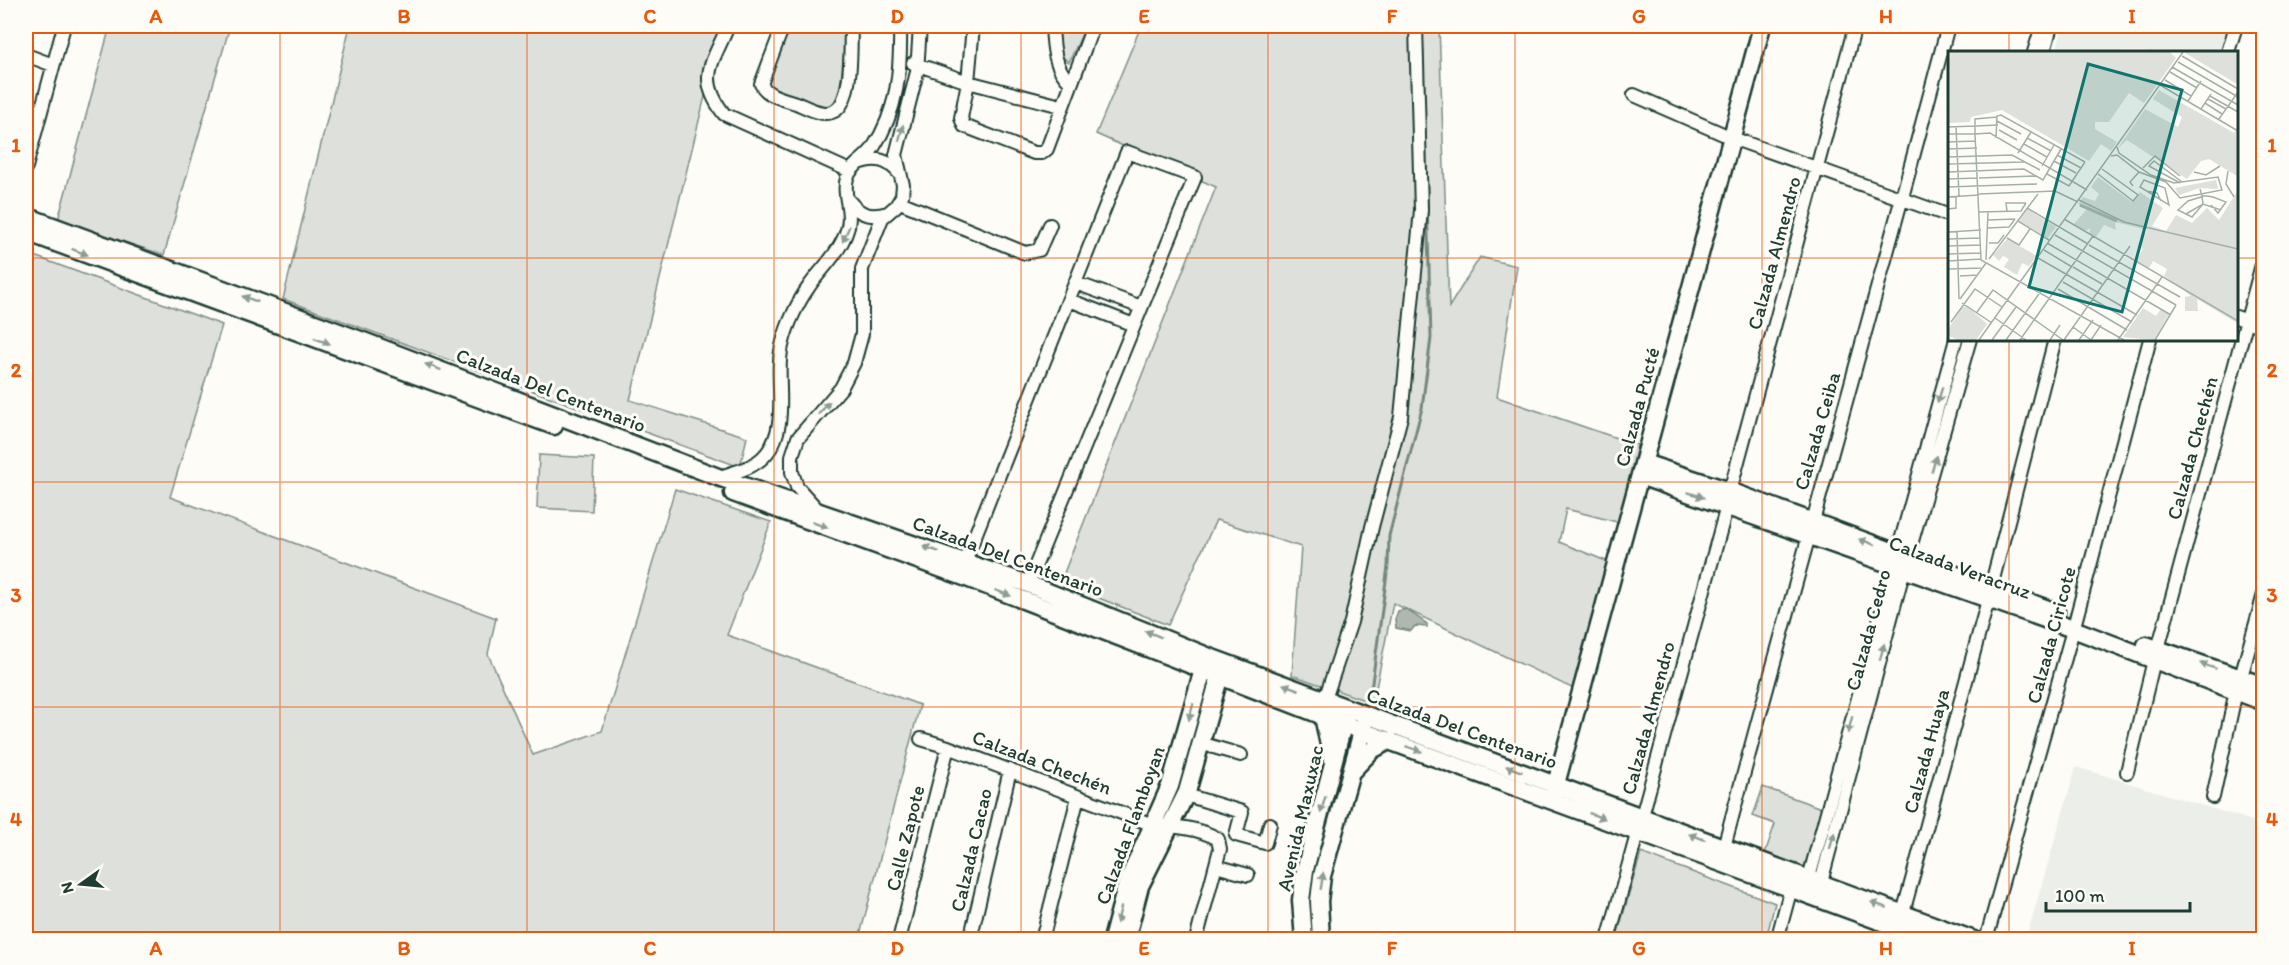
<svg xmlns="http://www.w3.org/2000/svg" width="2289" height="965" font-family="Itim,sans-serif">
<style>
.built{fill:#eceee9}
.green{fill:#dde0db;stroke:#7e8e88;stroke-width:1.5}
.water{fill:#aeb8b1;stroke:#75877f;stroke-width:1.5}
.lines{fill:none;stroke-linecap:round;stroke-linejoin:round}
.stream{stroke:#75877f;stroke-width:3}
.street-casing{stroke:#1f3d34;stroke-width:16}
.secondary-casing{stroke:#1f3d34;stroke-width:21}
.street{stroke:#fdfcf7;stroke-width:12}
.secondary{stroke:#fdfcf7;stroke-width:16}
.oneway{fill:#8e9c96}
.grid{fill:none;stroke:#e8590c;stroke-width:1.5;stroke-opacity:0.55}
.labels{text-anchor:middle;dominant-baseline:central;stroke-width:6;stroke-linejoin:round;paint-order:stroke}
.street-label{font-size:20px;fill:#1f3d34;stroke:#fdfcf7}
.inset-river{fill:none;stroke:#aeb8b1;stroke-width:3}
.inset-road{fill:none;stroke:#a4b0a9;stroke-width:1.5}
.view{fill:#0f766e;fill-opacity:0.15;stroke:#0f766e;stroke-width:3}
.inset-edge{fill:none;stroke:#1f3d34;stroke-width:3}
.neatline{fill:none;stroke:#e8590c;stroke-width:2}
.grid-label{font-size:20px;text-anchor:middle;font-weight:bold;fill:#e8590c}
</style>
<rect width="100%" height="100%" fill="#fdfcf7"/>
<filter id="ink" filterUnits="userSpaceOnUse"><feTurbulence type="fractalNoise" baseFrequency=".0167" numOctaves="2"/><feDisplacementMap in="SourceGraphic" scale="12" xChannelSelector="R" yChannelSelector="G"/><feConvolveMatrix kernelMatrix="1 2 1 2 8 2 1 2 1" color-interpolation-filters="sRGB"/></filter>
<g filter="url(#ink)">
<path class="built" d="M2063 26H2232L2225 52H2056Z
M2076 767 2263 824 2264 923 2259 939H2026Z"/>
<path class="green" d="M110 26H230L164 255 58 220Z
M350 26H734L709 80 630 400 747 437 740 467 283 299Z
M789 26H845L842 95 833 106 821 107 771 91 766 81Z
M1057 26H1086L1069 62 1061 56Z
M1141 26H1439L1449 307 1480 257 1517 266 1497 397 1637 445 1621 523 1566 509 1559 542 1611 563 1580 692 1393 603 1373 703 1292 675 1301 547 1216 520 1168 625 1060 583 1216 187 1096 134Z
M26 253 222 325 170 497 496 618 488 654 533 755 602 731 675 489 771 522 727 635 920 705 859 939H26Z
M539 455 594 458 592 511 537 508Z
M1763 787 1824 809 1804 867 1765 853 1775 824 1753 816Z
M1641 853 1775 903 1766 939H1616Z"/>
<path class="water" d="M1406 609 1427 624V627L1415 626 1411 631 1396 628 1395 619 1398 611Z"/>
<g class="lines">
<path class="stream" d="M1371 690 1388 566 1389 536 1422 408 1431 338 1422 26"/>
<g class="street-casing">
<path id="street" d="M728 26C713 63 696 77 724 114L850 171
M783 26 761 84C767 96 784 99 796 103 806 107 821 116 832 112 854 105 850 45 851 26
M973 26 968 82 961 118 964 126 1034 153H1042L1047 149 1093 26
M1052 26C1053 46 1054 68 1070 82
M2034 52 2042 26
M2044 52 2051 26
M2228 52 2236 26
M26 55 53 65
M913 63 968 82 1061 106
M1634 95 1732 138 1950 216
M861 162C877 157 888 160 899 173
M26 167 64 26
M849 201C860 215 870 218 888 213
M900 202 1025 253 1039 250 1050 225
M1076 283 1141 307
M1069 300 1134 325
M2236 317 2264 327
M719 477C736 472 755 468 767 453 791 423 773 376 783 342 787 325 798 302 808 288 818 272 835 258 843 240 857 213 841 199 847 178 851 165 866 159 873 148 898 110 901 70 900 26
M1730 491 1855 26
M817 509 797 487 792 472V456L798 438 841 388 854 363 862 334V269L882 218 896 206 902 196 903 185 896 155 917 72 920 26
M965 561 1127 152 1195 177 1028 584
M1991 587 2055 339
M2158 649 2264 257
M2241 677 2264 594
M1325 699 1351 622 1372 527 1401 417 1421 210 1416 26
M921 739 948 747 1153 825C1174 826 1200 828 1218 839L1220 849 1196 940
M1200 743 1241 755
M2127 772 2154 660
M1186 795 1242 812 1236 835 1265 843 1270 824
M2213 797 2236 691
M1724 847C1797 573 1876 300 1948 26
M1216 866 1248 875
M1807 885 1956 339
M1819 890 1904 569 1970 339
M1903 913 1988 600
M899 940 948 747
M970 940 1010 770
M1042 940 1078 797
M1608 940 1727 506
M1777 940 1791 888
M1986 940 2076 619 2150 339"/>
</g>
<g class="secondary-casing">
<path id="secondary" d="M26 216 366 342 718 477 1028 584 1207 656 1974 940
M26 232 554 426
M1644 463 1730 491 2056 612
M1640 476 2073 629 2264 702
M733 493 964 577 1362 731 1931 940
M2146 645 2264 686
M1323 716 1332 759
M1352 771 1372 750 1390 740
M1553 795 1762 26
M1112 940 1127 883 1170 786 1206 659
M1126 940 1140 886 1187 792 1222 668
M1304 940 1301 900 1305 870 1346 714
M1321 940 1319 901 1322 876 1365 721"/>
</g>
<use href="#street" class="street"/>
<use href="#secondary" class="secondary"/>
</g>
<defs><path id="oneway-solid" d="M-6-.8H1V-3.2L6.5 0L1 3.2V.8H-6Z" transform="scale(1.5)"/></defs>
<g class="oneway">
<use href="#oneway-solid" transform="translate(901 133) rotate(-75)"/>
<use href="#oneway-solid" transform="translate(846 234) rotate(114)"/>
<use href="#oneway-solid" transform="translate(80 252) rotate(21)"/>
<use href="#oneway-solid" transform="translate(250 299) rotate(-160)"/>
<use href="#oneway-solid" transform="translate(322 341) rotate(20)"/>
<use href="#oneway-solid" transform="translate(433 367) rotate(-159)"/>
<use href="#oneway-solid" transform="translate(1940 395) rotate(106)"/>
<use href="#oneway-solid" transform="translate(824 408) rotate(-48)"/>
<use href="#oneway-solid" transform="translate(1934 464) rotate(-74)"/>
<use href="#oneway-solid" transform="translate(1696 495) rotate(19)"/>
<use href="#oneway-solid" transform="translate(820 525) rotate(20)"/>
<use href="#oneway-solid" transform="translate(1867 542) rotate(-160)"/>
<use href="#oneway-solid" transform="translate(931 549) rotate(-161)"/>
<use href="#oneway-solid" transform="translate(1003 593) rotate(21)"/>
<use href="#oneway-solid" transform="translate(1153 634) rotate(-158)"/>
<use href="#oneway-solid" transform="translate(1882 652) rotate(-75)"/>
<use href="#oneway-solid" transform="translate(2208 666) rotate(-161)"/>
<use href="#oneway-solid" transform="translate(1291 687) rotate(-160)"/>
<use href="#oneway-solid" transform="translate(1191 712) rotate(105)"/>
<use href="#oneway-solid" transform="translate(1850 725) rotate(105)"/>
<use href="#oneway-solid" transform="translate(1414 749) rotate(19)"/>
<use href="#oneway-solid" transform="translate(1514 769) rotate(-160)"/>
<use href="#oneway-solid" transform="translate(1323 805) rotate(106)"/>
<use href="#oneway-solid" transform="translate(1597 816) rotate(20)"/>
<use href="#oneway-solid" transform="translate(1697 837) rotate(-160)"/>
<use href="#oneway-solid" transform="translate(1832 841) rotate(-75)"/>
<use href="#oneway-solid" transform="translate(1322 881) rotate(-81)"/>
<use href="#oneway-solid" transform="translate(1879 905) rotate(-160)"/>
<use href="#oneway-solid" transform="translate(1119 915) rotate(105)"/>
</g>
</g>
<path class="grid" d="M280 26V940M527 26V940M774 26V940M1021 26V940M1268 26V940M1515 26V940M1762 26V940M2009 26V52M26 258H1950M2236 258H2264M2009 339V940M26 482H2264M26 707H2264"/>
<g class="labels">
<g class="street-label">
<text transform="translate(1774 253) rotate(-75)">Calzada Almendro</text>
<text transform="translate(551 390) rotate(21)">Calzada Del Centenario</text>
<text transform="translate(1637 407) rotate(-75)">Calzada Pucté</text>
<text transform="translate(1817 431) rotate(-74)">Calzada Ceiba</text>
<text transform="translate(2192 448) rotate(-75)">Calzada Chechén</text>
<text transform="translate(1008 556) rotate(20)">Calzada Del Centenario</text>
<text transform="translate(1960 567) rotate(20)">Calzada Veracruz</text>
<text transform="translate(1868 630) rotate(-75)">Calzada Cedro</text>
<text transform="translate(2051 635) rotate(-75)">Calzada Ciricote</text>
<text transform="translate(1648 718) rotate(-75)">Calzada Almendro</text>
<text transform="translate(1462 728) rotate(20)">Calzada Del Centenario</text>
<text transform="translate(1926 751) rotate(-75)">Calzada Huaya</text>
<text transform="translate(1042 762) rotate(21)">Calzada Chechén</text>
<text transform="translate(1300 818) rotate(-77)">Avenida Maxuxac</text>
<text transform="translate(1130 825) rotate(-70)">Calzada Flamboyan</text>
<text transform="translate(905 838) rotate(-76)">Calle Zapote</text>
<text transform="translate(971 850) rotate(-77)">Calzada Cacao</text>
</g>
</g>
<g transform="translate(1948 51)">
<rect width="290" height="290" fill="#fdfcf7"/>
<path d="M0 1H222L228 7 196 52 181 42 161 71H147V78L169 91 163 100 153 93 141 110 54 59 23 66 22 71 0 72ZM289 1V33L237 2 238 1ZM211 39 286 82 289 76V125L261 108 253 110 239 128 179 89 169 98 197 58 230 76 234 66 205 48ZM150 126 184 151 192 141 215 157 204 175 218 180 228 164 244 172 259 157 271 169 289 141V272L249 248 250 260H237V246L243 245 216 225 219 218 205 210 201 217 188 210 195 198 190 193 199 179 167 171 168 179 156 174 148 186 141 182 143 177 137 180 125 174 139 158 130 153 135 146 147 150 151 143 143 136ZM268 129 270 138 252 137 231 144 227 137ZM79 158 108 176 100 187 71 170ZM59 188 89 205 81 215 74 212 69 224 56 216 61 208 55 205 51 210 45 204ZM19 255 39 273 28 289H9L0 284V279L14 256ZM195 257 208 265 213 258 221 263 206 289 175 286Z" fill="#dde0db"/>
<path class="inset-river" d="M132 154 169 170"/>
<path class="inset-road" d="M234 5 290 38M230 11 290 46M224 16 290 54M222 21 249 37M217 29 243 45M212 34 290 80M262 45 290 61M260 48 278 58M240 50 253 30M257 52 274 63M253 58 263 43M271 68 290 41M49 70 73 83M8 75 11 145M28 75 50 74M0 76 27 75M51 79 69 89M0 83H27V68L49 66M48 87 49 65 53 64 137 111M79 87 103 100M0 91 27 90M76 93 99 106M0 98 29 97M70 102 83 81M109 104 133 117M163 105 169 104 191 121 218 131 232 147 274 139 270 126 226 132 203 124 171 102 169 96M0 106 64 104 92 119M106 110 128 122M0 113 76 111M94 115 106 94M195 117 207 105 232 125M280 120 278 133 286 146M0 121 76 118 95 129 113 98M246 121 258 124 272 115M99 123 121 135 137 111M150 123 185 150 190 144 154 118M31 127 88 125M0 128 29 127M196 129 217 137 221 154 192 136ZM232 132 201 115 206 110 234 131M185 135 182 131 191 121M0 136 89 133M252 138 254 145 255 153 244 166 230 159 240 150 253 146 254 145H259L265 146 278 151 270 162 263 154M139 139 42 82 27 83 33 209 176 289M198 140 209 142 213 150M31 143 107 140 130 151M0 146 31 144M131 149 176 171 290 198M79 157 140 193M0 158 8 157V145M59 160 58 152H78M30 161 73 160 78 152M238 163 255 153 273 159M116 168 290 270M40 169 67 168M70 170 101 189M40 177 61 176 67 168M9 180 11 248M0 181 33 179M107 184 228 254M59 187 71 194 82 178M0 188 32 187M41 192H50L56 184M99 192 223 264M141 194 232 246M0 195 33 194M96 199 124 216M0 203 32 202M90 207 189 264M41 208 90 143M38 209 40 161M0 210 33 208M125 216 154 233M0 218 35 217M12 225 30 224M115 231 184 271M110 238 179 279M12 248 38 212M14 252 44 272M29 261 45 239 115 289M47 267 78 289M3 271 27 238 54 256M125 276 143 289M31 289 235 1M44 289 68 256M58 289 93 240M72 289 145 185M102 289 112 274M116 289 182 195M131 289 145 269M143 289 153 274M170 289 214 226M207 289 228 254"/>
<path class="view" d="M140 13 234 39 174 261 81 236Z"/>
<rect width="290" height="290" class="inset-edge"/>
</g>
<rect width="2289" height="965" fill="none" stroke="#fdfcf7" stroke-width="66"/>
<g transform="translate(81 884) rotate(255)" stroke="#fdfcf7" stroke-width="4.5" paint-order="stroke">
<path d="M0-4.5L10 22L0 15L-10 22Z" fill="#1f3d34"/>
<text y="-9" font-size="16" font-weight="bold" text-anchor="middle" fill="#1f3d34">N</text>
</g>
<path d="M2046 902v9h144v-9" fill="none" stroke="#1f3d34" stroke-width="3"/>
<text x="2055" y="902" font-size="18" fill="#1f3d34" stroke="#fdfcf7" stroke-width="4.5" paint-order="stroke">100 m</text>
<rect x="33" y="33" width="2223" height="899" class="neatline"/>
<g class="grid-label">
<text x="156" y="23">A</text>
<text x="404" y="23">B</text>
<text x="650" y="23">C</text>
<text x="897" y="23">D</text>
<text x="1144" y="23">E</text>
<text x="1392" y="23">F</text>
<text x="1639" y="23">G</text>
<text x="1886" y="23">H</text>
<text x="2132" y="23">I</text>
<text x="16" y="152">1</text>
<text x="2272" y="152">1</text>
<text x="16" y="377">2</text>
<text x="2272" y="377">2</text>
<text x="16" y="602">3</text>
<text x="2272" y="602">3</text>
<text x="16" y="826">4</text>
<text x="2272" y="826">4</text>
<text x="156" y="955">A</text>
<text x="404" y="955">B</text>
<text x="650" y="955">C</text>
<text x="897" y="955">D</text>
<text x="1144" y="955">E</text>
<text x="1392" y="955">F</text>
<text x="1639" y="955">G</text>
<text x="1886" y="955">H</text>
<text x="2132" y="955">I</text>
</g>
</svg>
